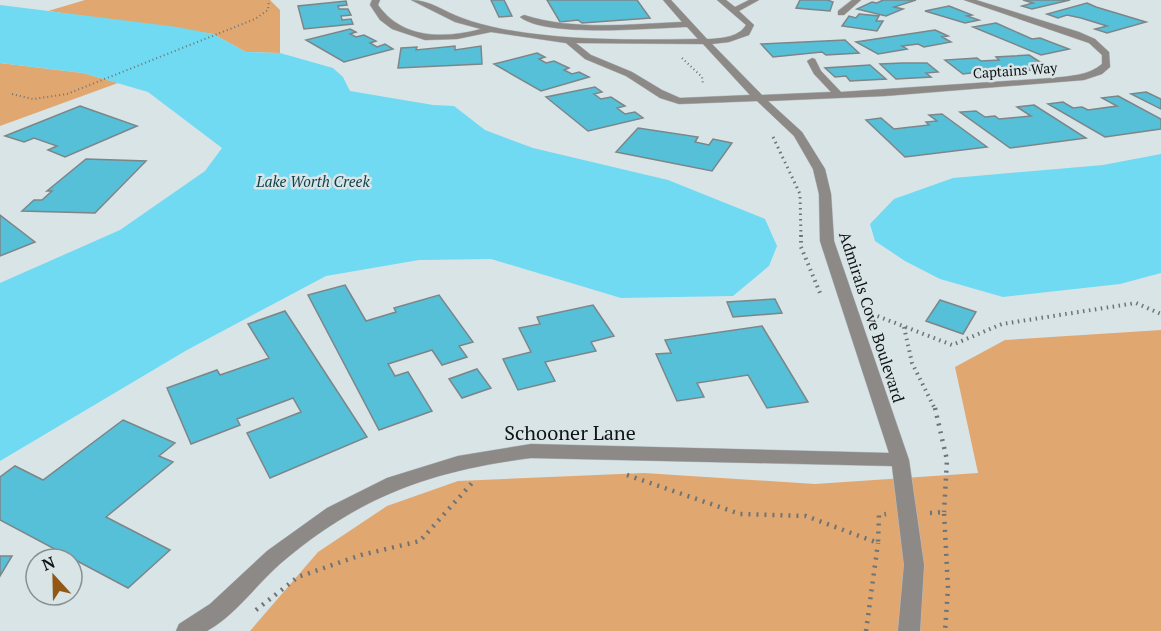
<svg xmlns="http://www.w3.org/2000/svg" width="1161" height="631" font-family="'PT Serif',serif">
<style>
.green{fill:#e1a771}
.water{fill:#6fdaf1}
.building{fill:#55c0d8;stroke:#7c8689;stroke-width:1.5}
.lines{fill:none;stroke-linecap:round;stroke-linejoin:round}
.minor-casing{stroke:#b5bec1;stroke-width:1}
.path-far3{stroke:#6d7476;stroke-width:2;stroke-dasharray:1 3;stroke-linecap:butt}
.path-far2{stroke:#6d7476;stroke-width:3;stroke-dasharray:1.5 4;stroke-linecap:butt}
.path-far1{stroke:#6d7476;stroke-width:4;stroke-dasharray:1.5 4.5;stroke-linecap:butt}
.path{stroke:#6d7476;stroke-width:4.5;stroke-dasharray:2 6;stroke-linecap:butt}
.minor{fill:#8c8986;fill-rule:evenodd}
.labels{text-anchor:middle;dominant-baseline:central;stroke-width:5;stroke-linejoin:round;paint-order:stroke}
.far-street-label{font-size:14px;fill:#0f1313;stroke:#d9e4e7}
.far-water-label{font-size:15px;font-style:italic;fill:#11424c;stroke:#d9e4e7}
.street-label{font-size:16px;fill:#0f1313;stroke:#d9e4e7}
.near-street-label{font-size:20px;fill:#0f1313;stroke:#d9e4e7}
</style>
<rect width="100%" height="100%" fill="#d9e4e7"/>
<path class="green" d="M85 0H270L280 10V53L246 52 213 34 48 11Z
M0 63 83 73 118 83 0 126Z
M1161 330V631H250L318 552 387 506 458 481 644 473 815 484 978 473 955 367 1005 340Z"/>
<path class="water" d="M0 5 177 27 213 34 246 52 280 53 333 68 343 77 350 91 433 105 454 106 485 130 533 148 668 180 765 219 777 246 769 266 733 296 621 298 491 259 419 260 326 276 187 350 0 461V283L120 230 205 171 222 148 148 92 83 73 0 63Z
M1161 154V273L1120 284 1003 297 940 279 905 261 875 241 870 224 894 199 953 178 1103 165Z"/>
<path class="building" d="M491 0H504L512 16 499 17Z
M547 0H637L650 18 582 23 578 20 560 22Z
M800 0H827L833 2 830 11 796 8Z
M883 0H916L894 7 903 9 886 16 857 9 872 2 877 3Z
M1023 0H1070L1032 9 1022 6 1033 3Z
M346 1 347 5 338 6 339 9H348L351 15 341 16 342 20 351 19 353 24 304 29 298 6Z
M1087 3 1096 7 1146 22 1107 33 1095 29 1107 26 1081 18 1067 15 1058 18 1047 14Z
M949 6 972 15 967 16 979 20 965 23 925 11Z
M859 14 879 16 876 21H883L877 31 842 26 849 16 856 18Z
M996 23 1032 39 1040 38 1069 49 1041 55 973 27Z
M350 29 356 32 350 34 356 37 364 35 376 41 370 43 377 47 385 44 393 49 344 62 306 40Z
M935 30 948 36 942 37 951 42 924 47 918 44 902 46 907 49 878 54 856 42Z
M845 40 859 53 826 55 822 52 773 57 761 44Z
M455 46V50L481 46 482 64 398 68 401 48 417 47 416 50Z
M537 53 545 57 539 59 546 63 554 61 569 68 564 70 572 74 579 72 589 77 541 91 494 64Z
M1029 55 1051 69 1017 71 1012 68 963 74 945 60 977 58 981 61 999 60 996 57Z
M903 63H927L938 72 926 73 931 77 896 79 880 64Z
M870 65 886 79 850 81 846 76 835 77 825 68Z
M595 87 602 92 594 94 601 99 611 97 625 106 617 108 625 114 635 112 643 118 588 131 546 97Z
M1146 92 1161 99V109L1131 94Z
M1118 96 1161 119V129L1105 137 1048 104 1063 102 1073 108 1082 107 1088 110 1117 106 1102 98Z
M1034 105 1086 138 1010 148 960 112 976 111 985 117 995 116 999 119 1031 116 1017 107Z
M80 106 137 126 65 157 48 150 57 146 34 138 24 142 5 136Z
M942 114 987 147 905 157 866 120 881 118 894 129 929 125 926 122 937 121 929 115Z
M638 128 698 137 695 142 709 145 713 139 732 143 712 171 616 152Z
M86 159 146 161 95 213 22 211 34 200H42L52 191H47Z
M0 215 35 242 0 256Z
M345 285 366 321 396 312 394 308 439 295 473 342 459 346 467 357 442 365 432 350 388 364 395 376 408 372 432 411 379 430 308 295Z
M775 299 782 313 733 317 727 302Z
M940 300 976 312 963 334 926 321Z
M593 305 614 336 591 342 596 351 545 362 555 381 518 390 503 359 531 352 519 328 540 324 537 317Z
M285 311 367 437 270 478 247 433 301 412 293 398 237 419 240 425 191 444 167 388 217 370 220 375 269 358 248 324Z
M762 326 808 402 767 408 748 375 697 383 704 397 677 401 656 354 671 353 665 340Z
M477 369 491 388 462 398 449 379Z
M123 420 175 443 159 456 173 462 106 517 170 550 128 588 0 520V477L15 466 43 480Z
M0 556H12L0 576Z"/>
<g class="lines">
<g class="minor-casing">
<path id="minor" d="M372 0H380L378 5C402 39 443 39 481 29L455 22 411 0C430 0 445 12 462 18 475 23 488 26 502 29 567 41 632 40 698 39L687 27C651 28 546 38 520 17L524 15C574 31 630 24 682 22L663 0H671L707 39H711C723 38 739 37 746 25L717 0H726L735 7 749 0H759L739 11 754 25 749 35 729 42 712 44 762 95 831 92 814 74 807 61 812 58 815 59 821 71 841 92 1052 78C1069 76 1088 76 1102 64V55L1089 43 964 0H976L1079 32 1095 39 1109 52 1110 67 1102 74 1084 80 885 96 768 101 802 132 825 169 831 194 834 241 909 460 924 565 920 631H898L904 565 892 466 531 458C430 471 360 496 281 563 258 583 240 609 215 626L207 631H176L179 624 210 604 267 551 327 508 387 478 458 456 531 444 889 453 820 241 819 194 813 169 794 136 757 101 679 104 660 98 626 76 585 59 566 43 491 32 457 39 425 40 392 29 380 20 370 5ZM576 43 703 44 750 95 680 98 662 90 632 72 591 55Z
M852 0H861L844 15H838V11Z"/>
</g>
<path class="path-far3" d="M682 58 702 77 703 84
M12 94 33 99 67 94 255 19 268 10 269 0"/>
<path class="path-far2" d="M773 137 800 194 801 237"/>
<path class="path-far1" d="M801 235V247L820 293
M872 314 952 345 1002 324 1136 303 1161 314
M904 327 912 363 935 409"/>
<path class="path" d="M935 408 947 460 944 512
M627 475 740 514 806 516 878 543 879 515 886 514
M930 513 944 512 948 588 945 631
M256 610 298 577 361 555 420 541 472 483
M866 631 878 543"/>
<use href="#minor" class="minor"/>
</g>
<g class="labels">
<g class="far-street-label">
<text transform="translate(1015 70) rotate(-4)">Captains Way</text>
</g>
<g class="far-water-label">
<text x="313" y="181">Lake Worth Creek</text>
</g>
<g class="street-label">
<text transform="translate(872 317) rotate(72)">Admirals Cove Boulevard</text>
</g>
<g class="near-street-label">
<text x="570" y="432">Schooner Lane</text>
</g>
</g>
<g transform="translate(54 577) rotate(338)"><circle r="28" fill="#d9e4e7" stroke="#889092" stroke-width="1.5"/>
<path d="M0-4.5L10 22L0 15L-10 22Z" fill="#925815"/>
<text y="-9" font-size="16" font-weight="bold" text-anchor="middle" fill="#0f1313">N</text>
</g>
</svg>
